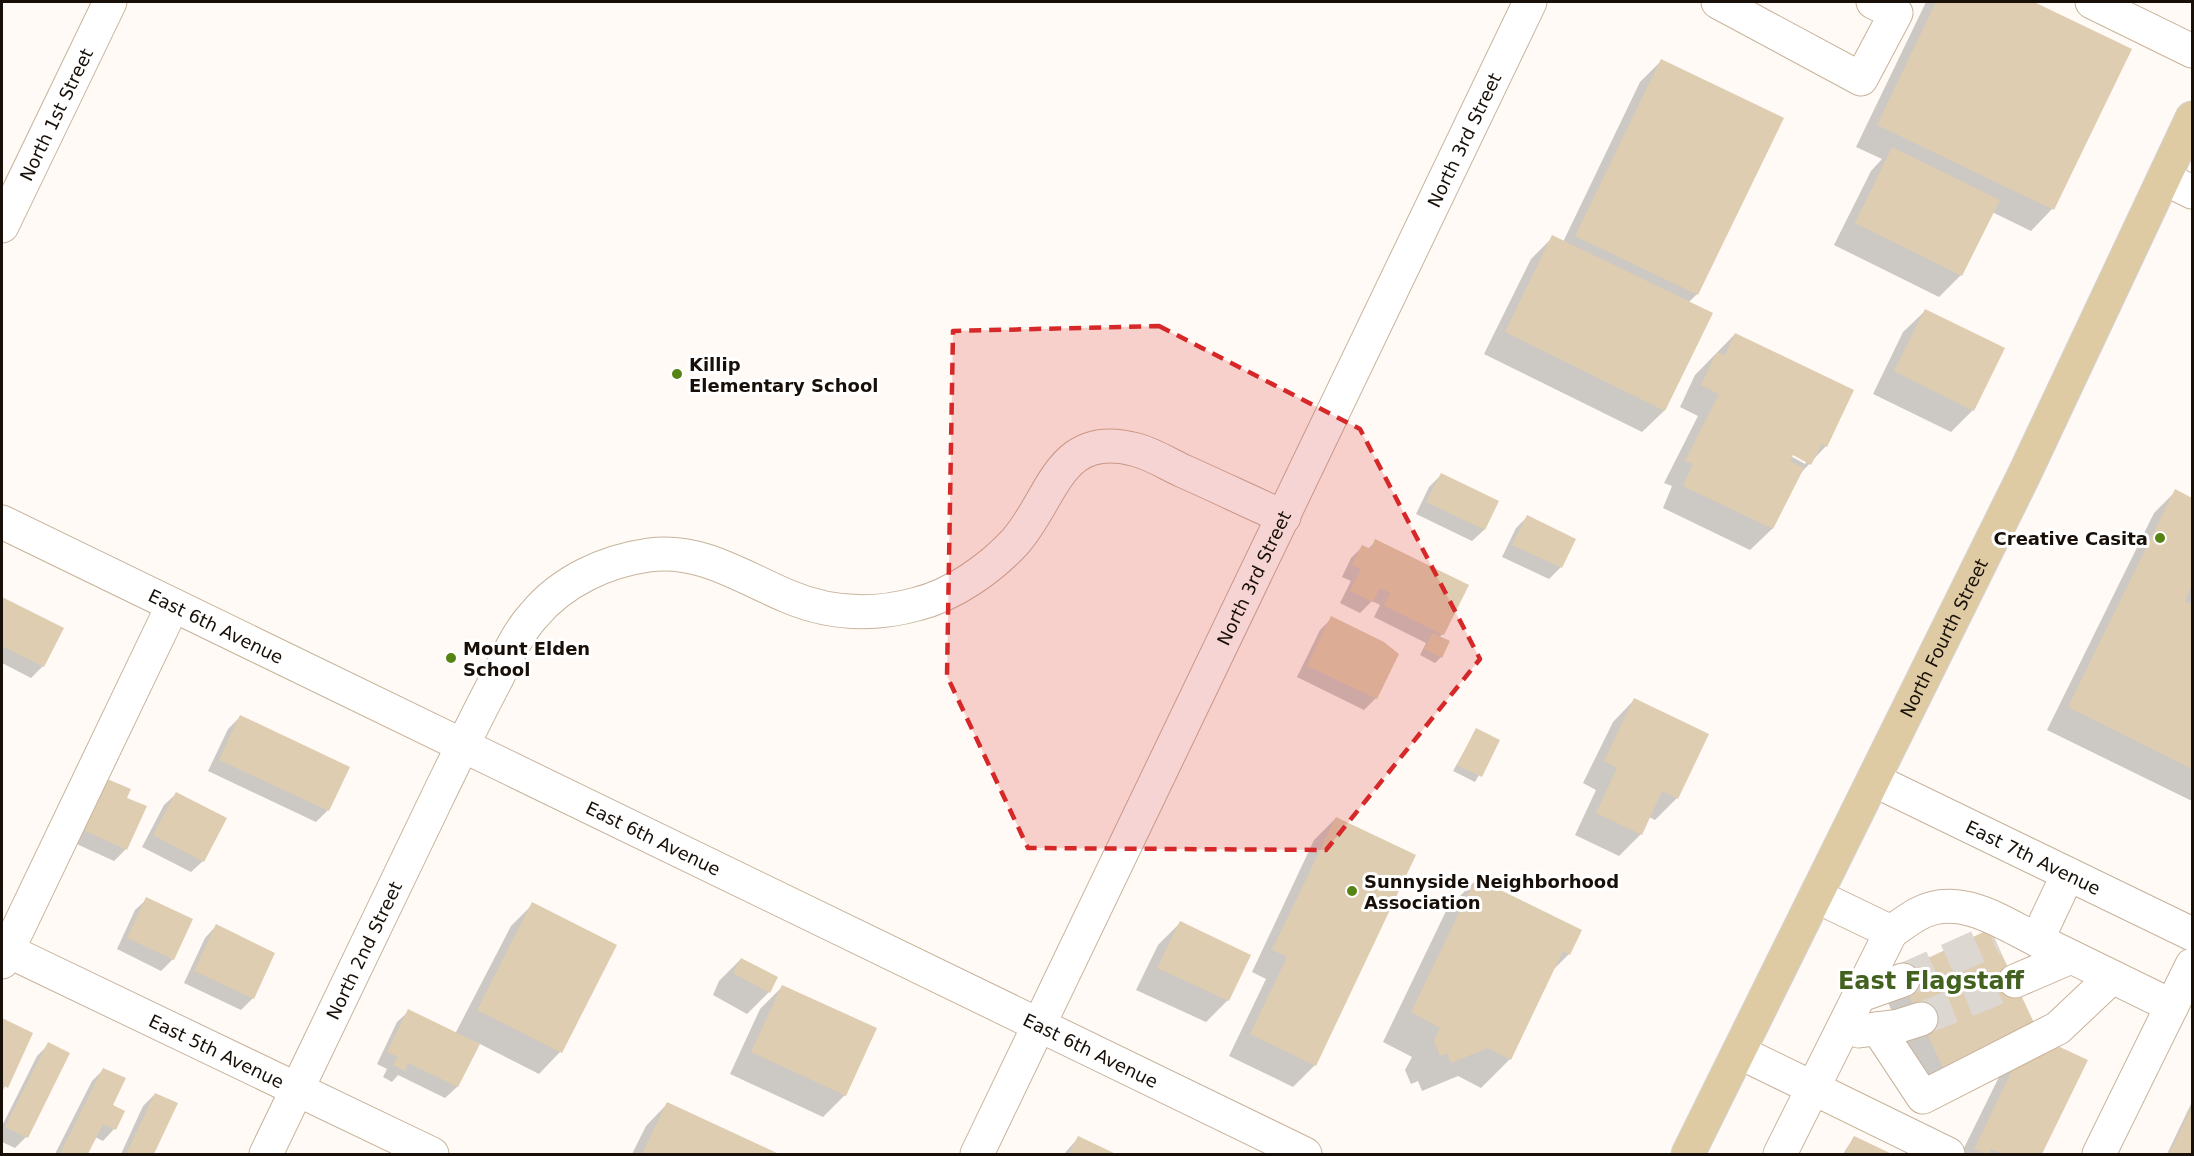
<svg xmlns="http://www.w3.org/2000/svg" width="2194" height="1156" font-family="'DejaVu Sans',sans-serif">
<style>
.shadow{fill:#0003;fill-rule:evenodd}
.building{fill:#dfcdb1}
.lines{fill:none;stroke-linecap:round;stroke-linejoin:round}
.minor-tunnel{stroke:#dcd7d1;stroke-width:33;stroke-dasharray:33 16;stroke-linecap:butt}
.minor-casing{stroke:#c8b39c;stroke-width:35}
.major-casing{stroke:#d5d4d3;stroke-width:35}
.minor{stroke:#fff;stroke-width:33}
.major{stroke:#dfcba3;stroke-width:33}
.marked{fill:#d62828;fill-opacity:0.2;stroke:#d62828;stroke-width:4.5;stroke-dasharray:12 8;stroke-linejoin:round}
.poi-dot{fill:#558415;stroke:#fff;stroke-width:2}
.labels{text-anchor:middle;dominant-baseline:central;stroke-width:6;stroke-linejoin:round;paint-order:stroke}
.street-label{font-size:18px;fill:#181008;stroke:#fff}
.poi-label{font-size:18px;font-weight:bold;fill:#181008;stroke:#fff;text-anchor:start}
.district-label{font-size:24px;font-weight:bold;fill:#436220;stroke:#fff}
</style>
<rect width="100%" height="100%" fill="#fffaf5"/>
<path class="shadow" d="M1926 2H2031L2130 50 2052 209 2031 231 1992 212 1961 275 1939 297 1834 245 1871 171 1882 159 1856 147Z
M1661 61 1697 294 1688 303 1664 411 1642 432 1484 354 1531 259 1553 237 1563 242 1640 82Z
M1925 311 1973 410 1951 432 1873 394 1903 332Z
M1735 334 1826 446 1798 476 1772 529 1750 550 1663 508 1672 486 1664 483 1698 416 1680 407 1695 375ZM1787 451 1807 461 1805 464 1785 453Z
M1441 475 1497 502 1484 530 1472 541 1416 514 1429 487Z
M2176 491 2192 499V801L2047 730 2154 513Z
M1527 517 1574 540 1560 568 1549 579 1502 557 1516 528Z
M1376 541 1443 634 1439 637 1441 657 1435 663 1420 655 1426 643 1374 617 1380 605 1372 601 1360 613 1340 603 1351 581 1342 577 1351 558 1362 547 1368 549Z
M2 598 62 629 43 666 31 678 2 663Z
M1332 618 1376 698 1364 710 1297 677 1320 630Z
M1634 700 1677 798 1655 820 1649 817 1641 834 1619 856 1575 835 1596 790 1583 783 1613 722Z
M240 717 328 810 316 822 208 771 228 729Z
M1476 730 1498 741 1475 782 1453 771Z
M93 791 125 798 145 807 125 850 114 861 70 841Z
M176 794 203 861 191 872 142 847 164 805Z
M1336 818 1315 1065 1293 1087 1229 1056 1266 979 1252 972 1314 840Z
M1476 880 1580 931 1569 954 1551 972 1510 1059 1481 1088 1458 1076 1422 1091 1418 1081 1411 1084 1405 1070 1412 1057 1383 1042 1447 909Z
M147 899 173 959 161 971 117 949 135 910Z
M533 904 615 946 560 1052 539 1074 478 1043 457 1087 445 1098 398 1075 392 1082 383 1077 387 1069 377 1064 397 1022 409 1011 455 1034 511 926Z
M1180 923 1228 1000 1206 1022 1136 990 1158 945Z
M216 926 253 998 241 1010 184 983 205 938Z
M741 959 769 992 747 1014 713 995 719 981Z
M1899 973 2034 1027 1927 1086 1882 990Z
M782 987 845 1095 823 1117 730 1074 760 1009Z
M2 1020 31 1034 2 1092Z
M49 1044 26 1137 15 1148 2 1142V1126L37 1056Z
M2021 1055 2086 1061 2041 1154H1961L1999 1077Z
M104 1069 111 1105 123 1111 114 1129 103 1141 95 1137 86 1154H55L92 1081Z
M155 1094 176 1104 152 1154H121L143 1106Z
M2192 1102V1154H2167Z
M667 1104 775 1154H632L646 1126Z
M1854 1137 1889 1154H1843Z
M1078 1138 1112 1154H1064Z"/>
<path class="building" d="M1936 2H2034L2132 49 2054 210 1877 125Z
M1661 59 1784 118 1698 295 1575 236Z
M1892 147 2000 200 1962 276 1855 223Z
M1552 235 1713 313 1665 411 1505 332Z
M1925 309 2005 348 1974 411 1894 371Z
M1735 333 1854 390 1827 447 1822 444 1811 465 1793 455 1790 461 1804 468 1773 529 1683 486 1693 464 1685 461 1719 394 1701 385 1717 352 1725 355Z
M1441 473 1499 501 1485 530 1426 502Z
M2175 489 2192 498V585L2185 601 2192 605V769L2068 707Z
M1527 515 1576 539 1562 568 1512 545Z
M1375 539 1469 585 1444 635 1384 606 1390 593 1380 588 1373 602 1350 591 1361 569 1352 565 1362 545 1371 549Z
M2 597 64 628 44 667 2 646Z
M1331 616 1384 642 1399 654 1377 699 1307 666Z
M1433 633 1450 641 1442 658 1424 649Z
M1634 698 1709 734 1678 799 1662 791 1642 835 1596 813 1617 768 1604 761Z
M240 715 350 767 329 811 219 760Z
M1476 728 1500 740 1482 777 1457 765Z
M105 778 131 789 127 798 147 806 127 850 81 829Z
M176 792 227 818 204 862 153 835Z
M1336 817 1416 855 1316 1066 1250 1034 1287 957 1272 950Z
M1476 878 1582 930 1570 955 1563 951 1511 1060 1488 1048 1451 1063 1447 1053 1440 1056 1434 1040 1440 1028 1411 1012Z
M146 897 193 919 174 960 127 938Z
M532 902 617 945 562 1053 477 1010Z
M1180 921 1251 955 1229 1001 1157 968Z
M216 924 275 953 254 999 194 971Z
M1990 929 2036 1027 1944 1070 1898 972Z
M741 958 778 977 770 993 733 973Z
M782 985 877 1028 846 1096 751 1052Z
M408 1009 480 1044 458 1087 408 1063 405 1071 393 1065 398 1057 387 1052Z
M2 1018 33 1033 8 1088 2 1085Z
M48 1042 70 1053 28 1138 5 1127Z
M2051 1043 2088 1060 2042 1154H2003L1991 1149 1989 1154H1986L1974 1149 2020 1054Z
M103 1068 126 1078 113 1105 125 1111 116 1130 103 1124 88 1154H60Z
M155 1093 178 1103 154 1154H126Z
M667 1102 779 1154H642Z
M2192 1106V1154H2169Z
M1078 1136 1116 1154H1069Z
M1854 1136 1892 1154H1845Z"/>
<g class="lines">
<path class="minor-tunnel" d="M1903 980 1995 939
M1921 1019 2015 981"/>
<g class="minor-casing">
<g id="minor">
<path d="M1718 2 1861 79 1896 13 1873 2"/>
<path d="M2092 2 2192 51"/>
<path d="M2164 178 2192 192"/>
<path id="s1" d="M2 226 110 2"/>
<path id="s2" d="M2 522 1305 1154"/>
<path id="s3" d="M1874 780 2192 934"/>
<path d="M2068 874 2037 940 2172 1006"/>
<path d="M1891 932C1900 926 1909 919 1918 914 1959 892 2001 922 2037 940"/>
<path id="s4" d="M2 948 432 1154"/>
<path d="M2 962 173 605"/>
<path d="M2015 981 2071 957"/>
<path d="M1861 995 1903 980"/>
<path d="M1878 1029 1923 1097 2058 1028 2112 977"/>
<path d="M1859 1031 1899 1026 1921 1019"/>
<path d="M1739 1052 1813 1088 1891 932 1816 896"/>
<path id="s5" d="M266 1154C323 1035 380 916 438 796 457 757 476 717 497 678 507 657 518 632 534 615 562 581 606 561 649 555 700 548 742 577 787 596 829 614 874 616 917 604 953 595 990 569 1015 542 1054 498 1058 428 1137 450 1152 454 1168 464 1183 471 1217 486 1250 502 1284 517"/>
<path id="s6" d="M977 1154 1530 2"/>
<path d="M1780 1154 1813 1088 1948 1154"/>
<path d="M2099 1154 2192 965"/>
</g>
</g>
<g class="major-casing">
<g id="major">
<path id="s7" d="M1688 1154 2023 477 2192 118"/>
</g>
</g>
<use href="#minor" class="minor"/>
<use href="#major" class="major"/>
</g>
<path class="marked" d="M1159 326 1360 429 1480 659 1326 850 1028 848 947 676 953 331Z"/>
<g class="poi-dot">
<circle cx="677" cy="374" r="6"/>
<circle cx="2160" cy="538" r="6"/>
<circle cx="451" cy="658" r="6"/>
<circle cx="1352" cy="891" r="6"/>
</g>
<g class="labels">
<g class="street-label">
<text stroke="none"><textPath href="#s1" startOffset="124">North 1st Street</textPath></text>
<text stroke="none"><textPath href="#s6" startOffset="1125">North 3rd Street</textPath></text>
<text stroke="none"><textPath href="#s6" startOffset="639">North 3rd Street</textPath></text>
<text stroke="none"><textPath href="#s2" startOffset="238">East 6th Avenue</textPath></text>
<text stroke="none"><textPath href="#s7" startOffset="576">North Fourth Street</textPath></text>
<text stroke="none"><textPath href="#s2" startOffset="724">East 6th Avenue</textPath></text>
<text stroke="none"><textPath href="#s3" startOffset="177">East 7th Avenue</textPath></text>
<text stroke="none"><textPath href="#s5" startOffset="226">North 2nd Street</textPath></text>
<text stroke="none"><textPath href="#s4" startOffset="238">East 5th Avenue</textPath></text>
<text stroke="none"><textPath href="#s2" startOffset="1210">East 6th Avenue</textPath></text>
</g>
<g class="poi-label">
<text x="689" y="364">Killip<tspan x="689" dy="21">Elementary School</tspan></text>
<text x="2148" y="538" text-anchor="end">Creative Casita</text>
<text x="463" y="648">Mount Elden<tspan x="463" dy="21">School</tspan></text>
<text x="1364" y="881">Sunnyside Neighborhood<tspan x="1364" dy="21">Association</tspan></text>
</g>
<g class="district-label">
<text x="1931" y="981">East Flagstaff</text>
</g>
</g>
<rect width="2194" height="1156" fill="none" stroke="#181008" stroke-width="6"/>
</svg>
